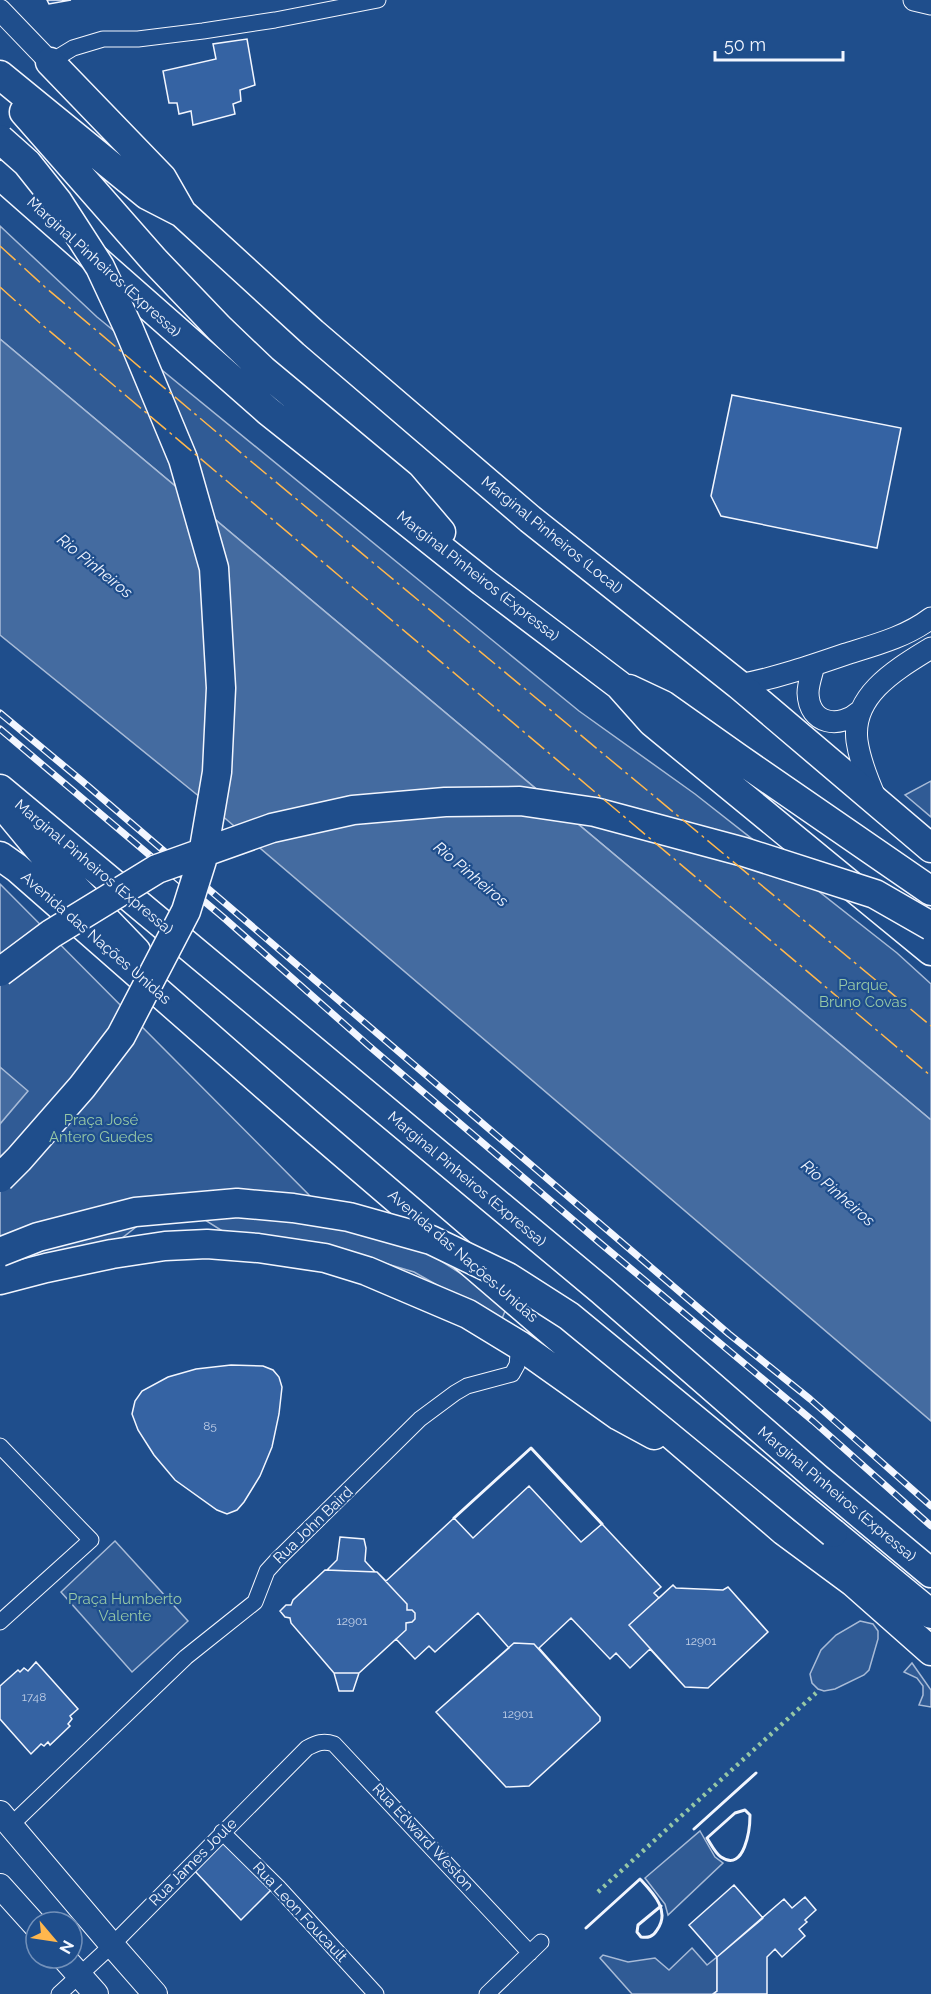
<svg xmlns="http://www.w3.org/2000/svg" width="931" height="1994" font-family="Raleway,sans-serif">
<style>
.built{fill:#305b95;stroke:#a8bbd7;stroke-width:1.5}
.water{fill:#446ba0;stroke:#a8bbd7;stroke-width:1.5}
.building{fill:#3563a3;stroke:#f2f6ff;stroke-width:1.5}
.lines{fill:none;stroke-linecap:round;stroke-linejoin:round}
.street-casing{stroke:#f2f6ff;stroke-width:17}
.secondary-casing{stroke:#f2f6ff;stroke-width:23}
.primary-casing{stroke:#f2f6ff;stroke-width:26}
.highway-casing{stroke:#f2f6ff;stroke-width:31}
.street{stroke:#1f4e8c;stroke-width:15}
.secondary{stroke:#1f4e8c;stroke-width:21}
.primary{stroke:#1f4e8c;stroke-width:24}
.highway{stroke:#1f4e8c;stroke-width:28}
.rail-casing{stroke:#f2f6ff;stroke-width:7}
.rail{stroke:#1f4e8c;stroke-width:4.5;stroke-dasharray:14;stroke-linecap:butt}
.highway-bridge-casing{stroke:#f2f6ff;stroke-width:31;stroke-linecap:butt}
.highway-bridge{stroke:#1f4e8c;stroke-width:28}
.hedge{stroke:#97c8a6;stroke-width:4.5;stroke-dasharray:3 4.5;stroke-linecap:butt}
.wall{stroke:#f2f6ff;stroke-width:3}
.power{stroke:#ffb74d;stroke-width:1.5;stroke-dasharray:21 4.5 3 4.5;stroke-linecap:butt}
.labels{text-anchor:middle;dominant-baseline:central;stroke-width:4.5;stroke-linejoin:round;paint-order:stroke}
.number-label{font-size:12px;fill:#c3d1e8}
.street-label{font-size:15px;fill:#f2f6ff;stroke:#1f4e8c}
.park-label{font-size:15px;fill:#97c8a6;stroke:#1f4e8c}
.water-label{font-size:16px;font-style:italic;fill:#f2f6ff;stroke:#1f4e8c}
</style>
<rect width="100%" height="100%" fill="#1f4e8c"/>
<path class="built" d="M0 226 97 317 579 711 695 794 897 953 931 984V1120L0 339Z
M931 781V817L905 795Z
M0 884 334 1220 421 1248 508 1304 501 1321 414 1272 337 1249 227 1234 202 1218 145 1220 122 1238 61 1251 0 1270Z
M115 1541 188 1621 132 1672 61 1592Z
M860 1621 873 1624 878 1631V1639L869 1670 864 1675 835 1689 824 1691 818 1689 812 1683 810 1674 821 1650 836 1635Z
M912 1663 931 1690V1707L919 1705 923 1695V1686L917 1678 904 1672Z
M700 1831 715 1857 723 1863 668 1915 665 1904 645 1878Z
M692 1948 707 1965 717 1957V1991L713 1994H632L600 1958 603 1955 628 1962 655 1958 669 1970Z"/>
<path class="water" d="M0 339 931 1120V1421L206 802 0 635Z
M0 1067 28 1091 0 1124Z"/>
<path class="building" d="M47 0H71L49 4Z
M247 39 255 85 240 90 241 101 233 104 235 114 193 125 191 111 179 114 177 103H169L163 71 216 59 213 44Z
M732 395 901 428 877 548 721 516 711 496Z
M231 1365 263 1366 273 1370 279 1377 282 1387 279 1414 272 1447 260 1476 244 1502 237 1510 227 1514 217 1510 175 1480 154 1455 138 1430 132 1414 135 1401 142 1391 168 1377 196 1369Z
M529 1486 581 1542 602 1524 661 1587 654 1593 659 1598 673 1585 676 1588 723 1590 728 1587 768 1632 708 1688 685 1687 650 1649 630 1668 616 1653 610 1659 571 1618 539 1648 600 1717V1721L529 1786 506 1787 436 1712 509 1648 478 1613 435 1652 429 1646 415 1659 396 1639 359 1673H334L291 1623 290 1618 285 1617 280 1611 286 1605H291L293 1600 325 1570 377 1572 386 1581 454 1518 473 1538Z
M340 1537 364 1539 366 1548 365 1561 375 1572 327 1570 337 1560Z
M325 1570 377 1572 407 1604V1610H412L415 1613V1619L412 1622 406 1623V1630L359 1673H334L291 1623 290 1618 285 1617 280 1611 286 1605H291L293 1600Z
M673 1585 676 1588 723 1590 728 1587 768 1632 708 1688 685 1687 629 1625Z
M514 1643 534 1644 600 1717V1721L529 1786 506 1787 436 1712Z
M36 1662 78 1709 70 1716 72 1719 68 1724 70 1726 50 1745 48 1742 44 1746 41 1744 31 1754 0 1719V1686L18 1670 20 1672 24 1668 28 1671Z
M334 1673H359L353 1691H339Z
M221 1838 275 1886 241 1920 192 1868Z
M734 1885 763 1918 717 1957 689 1925Z
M805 1897 816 1910 805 1920 807 1922 799 1929 805 1936 782 1957 775 1949 767 1957V1994H713L717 1991V1957L784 1899 792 1908Z"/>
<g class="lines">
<g class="street-casing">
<path id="street" d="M50 62 73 48 103 39H138L203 31 275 20 378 0
M0 1446 91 1540 0 1622
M11 1825 186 1657 255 1602 267 1571 277 1560 420 1419 455 1393 467 1386 512 1374 517 1365 519 1345
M222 1832 278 1887 376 1994
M59 1994 112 1945 307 1748C317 1743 323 1740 334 1744L530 1953
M487 1994 541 1942"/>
</g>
<g class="secondary-casing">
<path id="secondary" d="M914 0 931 4
M0 10 50 62
M814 665C812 674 808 684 808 693 809 725 840 729 860 711
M739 685C776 678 811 666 846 654 875 645 906 637 931 618
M876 799C868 781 860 762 857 741 851 695 897 669 931 648"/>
</g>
<g class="primary-casing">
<path id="primary" d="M0 1813 112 1945 155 1994
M0 1886 36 1926
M64 1958 96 1994"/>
</g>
<g class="highway-casing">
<path id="highway" d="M50 62 162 178 182 213
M0 75 147 195 182 213 313 333 530 519 739 685 931 848
M24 112 154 260 219 328 263 370 401 485 441 532
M0 175 268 411 483 582 619 685 652 722 931 951
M629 689 663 705 738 758 931 891
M0 789 601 1290 817 1478 931 1573
M5 808 49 861 136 951
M0 856 17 868 309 1124 784 1531 853 1582 931 1651
M0 1280 46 1268 112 1254 165 1246 207 1244 258 1248 325 1258 367 1271 468 1314 519 1345 619 1416 654 1435
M833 1533 931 1614"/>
</g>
<use href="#street" class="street"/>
<use href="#secondary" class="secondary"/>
<use href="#primary" class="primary"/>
<use href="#highway" class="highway"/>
<g class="rail-casing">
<path id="rail" d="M0 713 82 781 729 1334 810 1399 931 1506
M0 729 224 918 368 1045 600 1243 813 1421 931 1526"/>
</g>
<use href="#rail" class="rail"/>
<g class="highway-bridge-casing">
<path id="highway-bridge" d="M0 139 27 163 58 202 100 267 128 327 183 459 214 568 221 688 217 772 202 860 186 911 121 1036 82 1087 19 1159 0 1178
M0 972 51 934 157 869 272 828 353 810 445 802 520 801 595 812 744 852 875 894 931 926
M0 1252 38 1237 135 1212 237 1203 293 1208 349 1217 431 1240 508 1277 569 1316 833 1533"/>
</g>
<use href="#highway-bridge" class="highway-bridge"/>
<path class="hedge" d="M598 1892 816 1693"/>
<path class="wall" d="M454 1518 531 1448 602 1524
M745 1810 750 1815C750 1828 745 1873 721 1857 715 1853 711 1844 707 1838L735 1813Z
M694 1829 756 1773
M586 1928 640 1879C653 1893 671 1911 657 1930 653 1937 648 1938 641 1937L637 1932 638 1925 661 1906"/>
<path class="power" d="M0 246 45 287 253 463 931 1026
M0 287 40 323 931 1076"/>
</g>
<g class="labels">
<g class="number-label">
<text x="210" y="1426">85</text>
<text x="352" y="1621">12901</text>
<text x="701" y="1641">12901</text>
<text x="34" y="1697">1748</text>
<text x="518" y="1714">12901</text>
</g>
<g class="street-label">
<text transform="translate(104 267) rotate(42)">Marginal Pinheiros (Expressa)</text>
<text transform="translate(552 535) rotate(39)">Marginal Pinheiros (Local)</text>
<text transform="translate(478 576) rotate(38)">Marginal Pinheiros (Expressa)</text>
<text transform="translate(94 867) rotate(40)">Marginal Pinheiros (Expressa)</text>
<text transform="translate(96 938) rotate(41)">Avenida das Nações Unidas</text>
<text transform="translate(467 1179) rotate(40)">Marginal Pinheiros (Expressa)</text>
<text transform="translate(463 1256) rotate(41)">Avenida das Nações Unidas</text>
<text transform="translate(837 1494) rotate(40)">Marginal Pinheiros (Expressa)</text>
<text transform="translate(313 1525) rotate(-44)">Rua John Baird</text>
<text transform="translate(423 1837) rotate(47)">Rua Edward Weston</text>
<text transform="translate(193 1862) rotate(-45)">Rua James Joule</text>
<text transform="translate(300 1912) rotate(47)">Rua Leon Foucault</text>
</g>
<g class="park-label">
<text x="863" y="985">Parque<tspan x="863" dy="17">Bruno Covas</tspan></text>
<text x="101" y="1120">Praça José<tspan x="101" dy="17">Antero Guedes</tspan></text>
<text x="125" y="1599">Praça Humberto<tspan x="125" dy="17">Valente</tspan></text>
</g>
<g class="water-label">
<text transform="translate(95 566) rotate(39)">Rio Pinheiros</text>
<text transform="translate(471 874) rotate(40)">Rio Pinheiros</text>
<text transform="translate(838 1193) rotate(41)">Rio Pinheiros</text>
</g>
</g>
<g transform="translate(54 1940) rotate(119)"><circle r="28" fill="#1f4e8c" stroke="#7391ba" stroke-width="1.5"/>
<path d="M0-4.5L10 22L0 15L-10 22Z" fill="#ffb74d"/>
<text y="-9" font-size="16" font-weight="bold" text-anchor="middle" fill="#f2f6ff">N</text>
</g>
<path d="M715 51v9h128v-9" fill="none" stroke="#f2f6ff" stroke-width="3"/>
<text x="724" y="51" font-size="18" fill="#f2f6ff" stroke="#1f4e8c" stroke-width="4.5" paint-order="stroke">50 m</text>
</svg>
